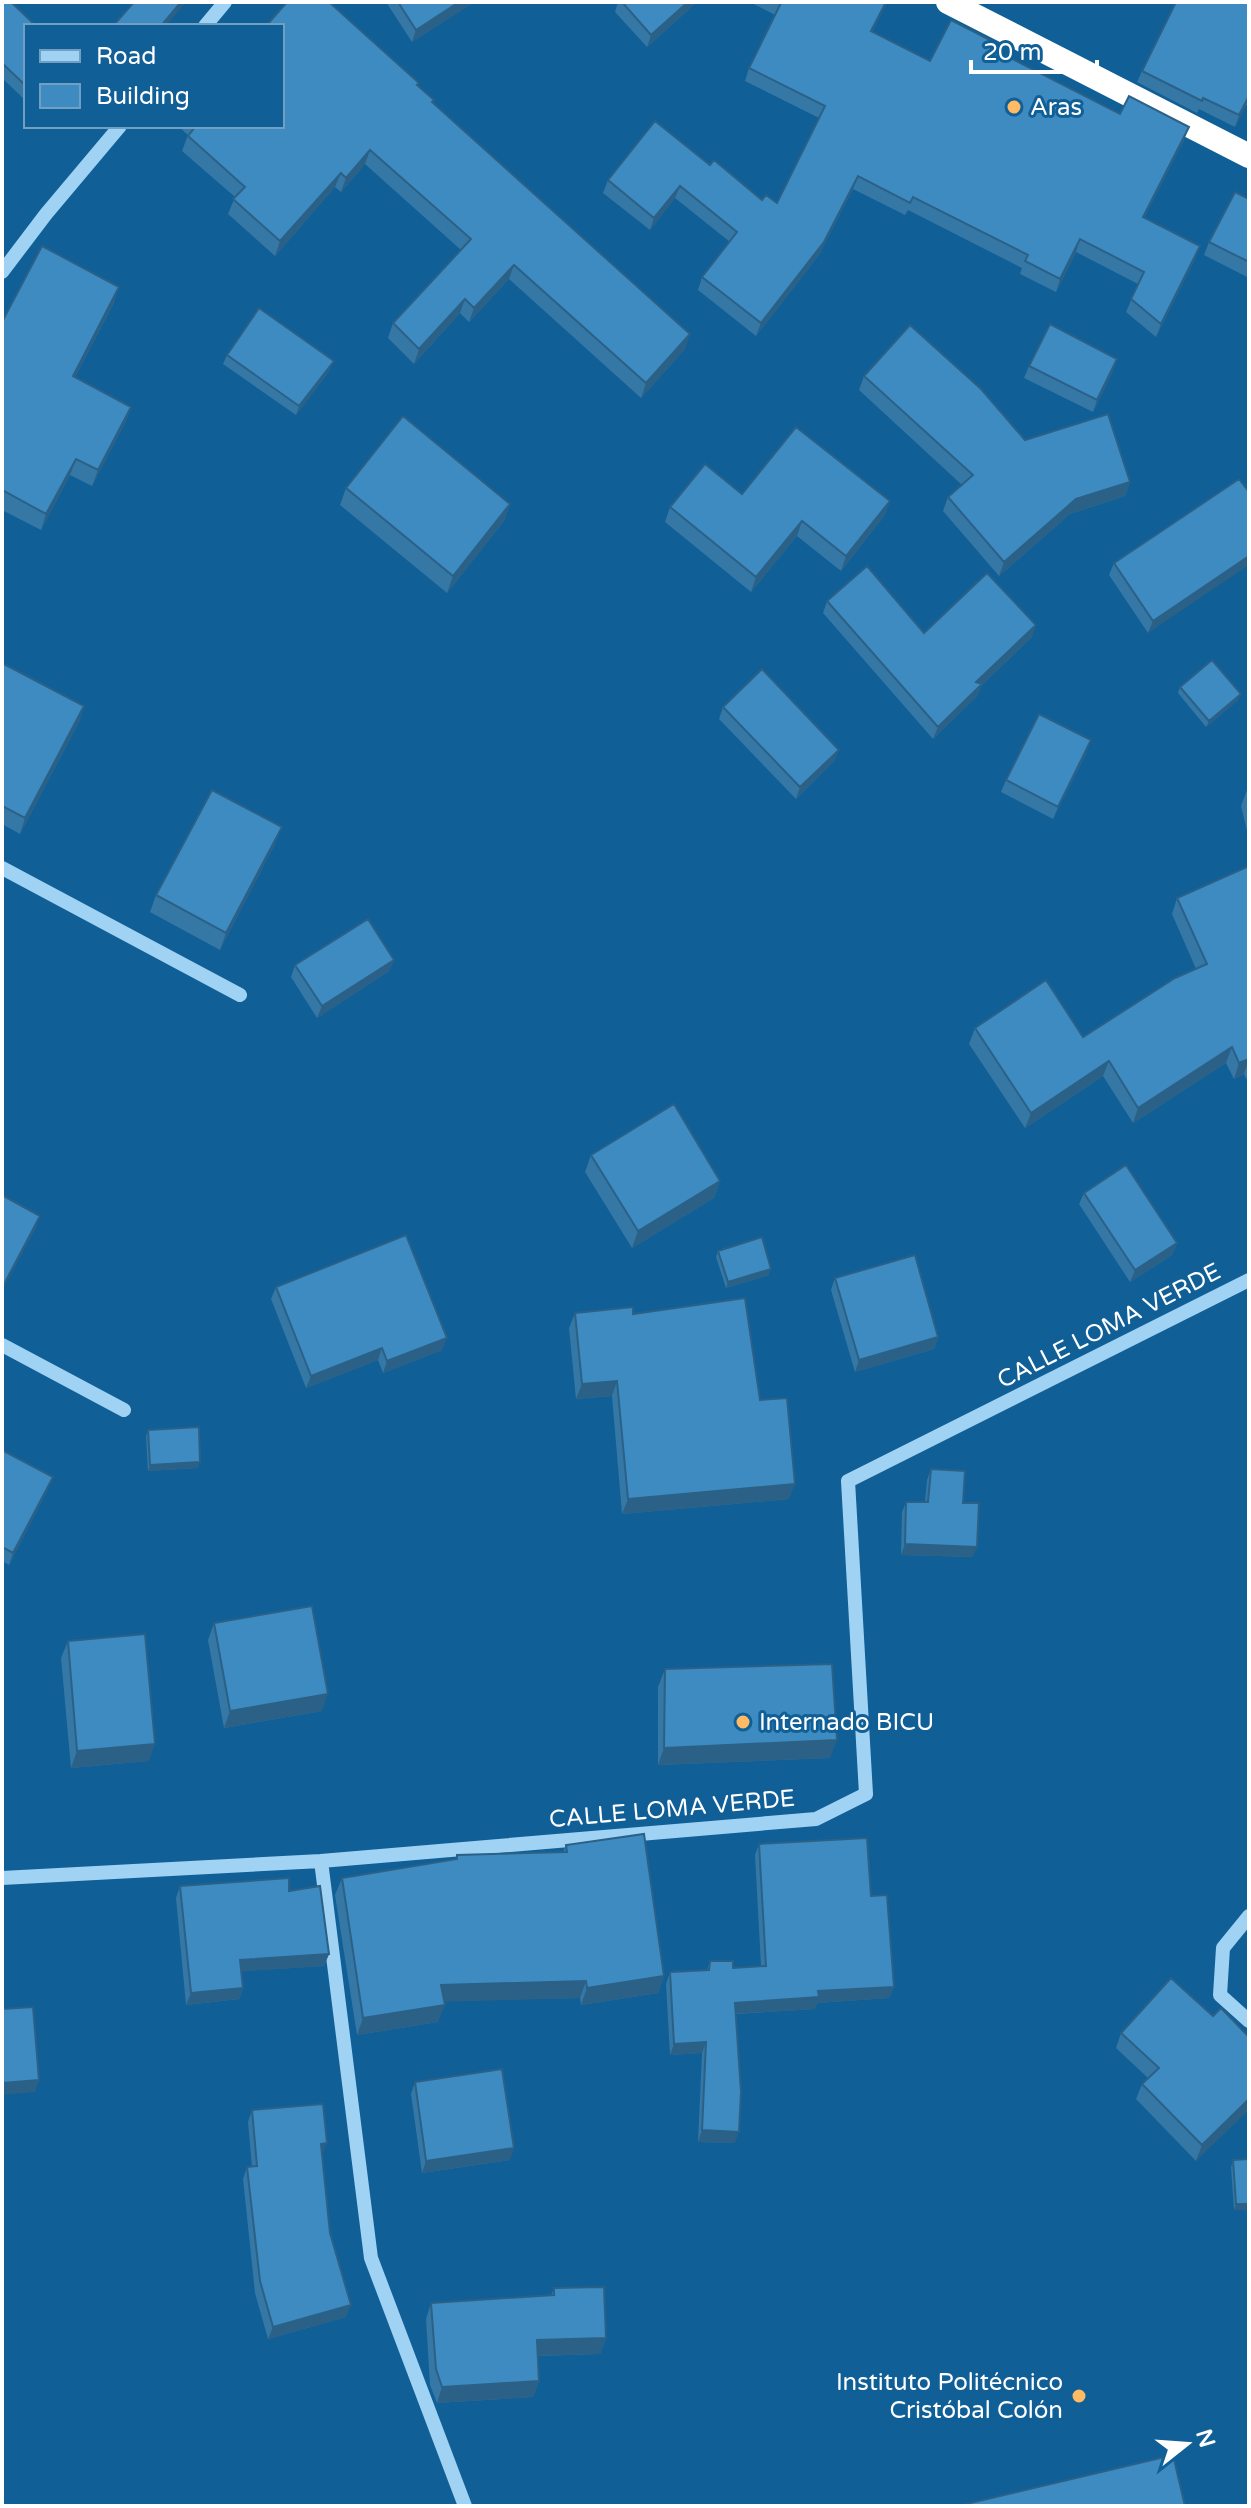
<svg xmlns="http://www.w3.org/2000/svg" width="1251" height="2508" font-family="'Varela Round',sans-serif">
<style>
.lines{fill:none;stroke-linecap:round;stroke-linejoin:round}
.minor{stroke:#a0d2f4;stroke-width:14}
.highway{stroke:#fff;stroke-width:24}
.wall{fill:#3578a6}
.shaded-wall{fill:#2b6187}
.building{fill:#3e8bc1;stroke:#2b6187;stroke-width:2}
.poi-dot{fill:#ffbb63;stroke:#105f97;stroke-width:3}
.labels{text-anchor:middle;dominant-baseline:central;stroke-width:6;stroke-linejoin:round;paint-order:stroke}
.poi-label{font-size:24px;fill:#fff;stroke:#105f97;text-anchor:start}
.street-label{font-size:24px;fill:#fff;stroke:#105f97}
</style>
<rect width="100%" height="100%" fill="#105f97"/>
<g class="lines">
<path class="minor" d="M205 26 225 2
M2 272 46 214 120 126
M2 868 240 995
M2 1345 124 1410
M321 1861 371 2258 465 2506
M2 1878 321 1861 816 1819 866 1794 848 1481 1249 1280
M1249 1916 1223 1948 1220 1995 1249 2021"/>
<path class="highway" d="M948 2 1249 156"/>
</g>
<path class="wall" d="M2 2H12L26 26V101L2 78Z
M386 2H474L412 42Z
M618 2H697L647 47 615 12Z
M750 2H887L872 32 930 61 994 42 992 48 1120 114 1184 140 1144 218 1200 246 1195 259 1156 337 1126 312 1138 284 1076 252 1056 292 1020 274 1022 268 908 210 905 215 853 189 819 255 756 336 698 290 702 277 730 242 675 198 650 230 603 193 608 180 710 165 762 200 777 203 819 118 745 81 749 68 775 15Z
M1249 2V106L1246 105 1235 127 1199 109 1197 113 1137 82 1142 71Z
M418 86 433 102 685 349 641 398 509 279 469 322 460 313 414 364 388 338 393 323 461 250 365 164 341 192 335 187 275 256 228 214 235 197 182 151 188 135 178 126H282Z
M1249 199V278L1204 255 1209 242Z
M114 303 75 377 131 407 125 423 92 486 70 475 41 530 2 510V322Z
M227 355 330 370 296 415 223 364Z
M1029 366 1113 371 1093 412 1024 378Z
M864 376 1130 482 1125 496 1070 514 999 576 943 511 948 497 962 485 859 390Z
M346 488 510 504 504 521 447 593 340 505Z
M1249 492 1148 633 1109 575 1114 563Z
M742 494 890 501 884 516 841 571 797 536 751 592 665 522 670 507Z
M827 601 924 633 1032 637 982 685 977 696 933 739 823 613Z
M2 663 84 706 79 722 20 834 2 824Z
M1180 687 1238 700 1206 727 1178 693Z
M723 707 839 750 834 761 796 799 719 719Z
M1087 752 1053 819 1001 792 1006 780Z
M1247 790H1249V839L1241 806Z
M275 844 220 950 150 912 156 895Z
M1249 866V1084L1244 1074 1234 1079 1226 1063 1133 1123 1103 1076 1025 1128 969 1044 975 1028 1083 1037 1196 969 1172 914 1177 898Z
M394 960 389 971 317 1018 291 977 295 965Z
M591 1155 720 1181 714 1198 632 1248 585 1172Z
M1084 1193 1177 1243 1172 1255 1130 1282 1079 1204Z
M718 1251 769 1275 726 1288 716 1257Z
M835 1278 938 1337 934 1349 855 1372 831 1290Z
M276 1287 442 1350 383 1373 378 1360 306 1388 271 1299Z
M575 1313 633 1314 760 1400 789 1499 622 1514 612 1396 576 1399 569 1328Z
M148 1430 198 1468 148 1471 146 1436Z
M2 1450 48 1489 9 1565 2 1561Z
M931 1469 963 1503 973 1557 901 1555 902 1512 906 1502H925L927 1480Z
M214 1623 322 1711 224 1728 208 1640Z
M68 1641 149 1761 71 1768 61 1658Z
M665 1669 830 1758 658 1765V1687Z
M759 1844 871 1896 894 1987 889 1998 817 2003 815 2009 736 2014 735 2143 698 2142 702 2053 670 2055 666 1984 670 1972 707 1970 710 1961 733 1968 761 1966 755 1855Z
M566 1845 664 1976 658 1993 581 2005 580 1998 444 2001 438 2022 357 2035 335 1895 342 1878 456 1859 457 1855 563 1852Z
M180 1886 289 1891 329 1954 324 1966 242 1971 243 1988 239 1999 186 2005 176 1898Z
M1213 2016 1249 2037 1196 2161 1136 2099 1142 2084 1148 2078 1116 2048 1121 2033Z
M415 2082 510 2160 422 2173 411 2094Z
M252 2110 322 2155 330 2233 346 2317 268 2339 255 2293 243 2179 247 2167H252L248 2122Z
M1249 2159V2210H1234L1231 2167 1233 2160Z
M554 2288 606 2338 600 2354 538 2356 539 2381 533 2397 437 2403 430 2385 426 2319 431 2303 551 2296Z"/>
<path class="shaded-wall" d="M181 2H186L166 26H161Z
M459 2H474L412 42 416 30Z
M688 2H697L647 47 651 35Z
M886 2H887L866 44 871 31Z
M1249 96 1246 105 1235 127 1239 115Z
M1189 127 1184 140 1138 230 1143 217Z
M370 150 365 164 341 192 346 178Z
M341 173 335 187 275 256 280 241Z
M858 176 853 189 819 255 756 336 761 323Z
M680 186 675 198 650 230 654 218Z
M1080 239 1076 252 1056 292 1060 279Z
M1200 246 1195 259 1156 337 1161 324Z
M514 265 509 279 469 322 474 308Z
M119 287 114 303 67 392 73 376Z
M465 299 460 313 414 364 419 349Z
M690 334 685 349 641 398 646 383Z
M1117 359 1113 371 1093 412 1097 400Z
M334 361 330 370 296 415 299 406Z
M131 407 125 423 92 486 98 470Z
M76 459 70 475 41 530 46 514Z
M1130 482 1125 496 1070 514 999 576 1004 562 1076 499Z
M890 501 884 516 841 571 846 556Z
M510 504 504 521 447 593 453 576Z
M802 521 797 536 751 592 756 577Z
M1249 556V565L1148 633 1153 621Z
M1036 625 1032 637 982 685 977 696 933 739 938 727 976 682Z
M1241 694 1238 700 1206 727 1209 721Z
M84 706 79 722 20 834 25 818Z
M1091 740 1087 752 1053 819 1058 807Z
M839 750 834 761 796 799 800 787Z
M282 827 275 844 220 950 226 933Z
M394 960 389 971 317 1018 322 1006Z
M1232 1047 1226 1063 1133 1123 1138 1108Z
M1249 1059 1244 1074 1234 1079 1239 1063Z
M1109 1061 1103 1076 1025 1128 1031 1113Z
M720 1181 714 1198 632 1248 638 1231Z
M40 1216 36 1228 2 1291V1288Z
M1177 1243 1172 1255 1130 1282 1135 1270Z
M771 1269 769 1275 726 1288 728 1282Z
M938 1337 934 1349 855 1372 859 1360Z
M447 1338 442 1350 383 1373 387 1361Z
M382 1348 378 1360 306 1388 311 1376Z
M617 1381 612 1396 576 1399 582 1384Z
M200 1462 198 1468 148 1471 150 1465Z
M53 1477 48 1489 9 1565 13 1553Z
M795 1484 789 1499 622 1514 628 1499Z
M905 1544 977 1547 973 1557 901 1555Z
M328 1694 322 1711 224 1728 230 1711Z
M837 1740 830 1758 658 1765 664 1748Z
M155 1744 149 1761 71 1768 77 1751Z
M329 1954 324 1966 236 1972 240 1960Z
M664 1976 658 1993 581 2005 587 1988Z
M586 1981 580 1998 435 2002 441 1985Z
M894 1987 889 1998 817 2003 815 2009 731 2014 735 2003 818 1991Z
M243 1988 239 1999 186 2005 191 1993Z
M445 2005 438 2022 357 2035 363 2018Z
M706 2042 702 2053 670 2055 674 2044Z
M39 2080 35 2092 2 2095V2083Z
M1249 2099V2110L1196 2161 1202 2145Z
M702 2130 739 2132 735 2143 698 2142Z
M327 2143 322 2155 321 2144Z
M514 2148 510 2160 422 2173 426 2161Z
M1236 2204H1249V2210H1234Z
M351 2305 346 2317 268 2339 273 2327Z
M606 2338 600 2354 531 2356 537 2340Z
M539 2381 533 2397 437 2403 442 2387Z"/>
<path class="building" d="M2 2H11L36 26H26V86L2 63Z
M134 2H181L161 26H113Z
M287 2H329L419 83 417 85 434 100 432 102 690 334 646 383 514 265 474 308 465 299 419 349 393 323 471 239 370 150 346 178 341 173 280 241 233 199 245 187 188 136 196 126H282V26H266Z
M398 2H459L416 30Z
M622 2H688L651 35Z
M780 2H886L871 31 930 61 951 20 994 42 991 48 1120 114 1129 96 1189 127 1143 217 1200 246 1161 324 1131 299 1144 272 1080 239 1060 279 1025 261 1028 255 913 197 910 203 858 176 824 242 761 323 702 277 737 232 680 186 654 218 608 180 655 121 710 165 714 160 762 200 766 195 777 203 825 106 749 68 781 3Z
M1176 2H1249V96L1239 115 1203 98 1202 101 1142 71Z
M1235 192 1249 199V262L1209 242Z
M42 246 119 287 73 376 131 407 98 470 76 459 46 514 2 490V322Z
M259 308 334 361 299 406 227 355Z
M1050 324 1117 359 1097 400 1029 366Z
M910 325 981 389 1025 440 1108 414 1130 482 1076 499 1004 562 948 497 973 475 864 376Z
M403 416 510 504 453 576 346 488Z
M796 427 890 501 846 556 802 521 756 577 670 507 705 464 742 494Z
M1239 479 1249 492V556L1153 621 1114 563Z
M867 566 924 633 987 573 1036 625 976 682 982 684 938 727 827 601Z
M1212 660 1241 694 1209 721 1180 687Z
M2 663 84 706 25 818 2 806Z
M762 669 839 750 800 787 723 707Z
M1039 714 1091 740 1058 807 1006 780Z
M212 790 282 827 226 933 156 895Z
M1249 866V1059L1239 1063 1232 1047 1138 1108 1109 1061 1031 1113 975 1028 1046 980 1083 1037 1175 978 1207 964 1177 898Z
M368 919 394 960 322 1006 295 965Z
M674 1104 720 1181 638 1231 591 1155Z
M1126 1165 1177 1243 1135 1270 1084 1193Z
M2 1195 40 1216 2 1288Z
M406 1235 447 1338 387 1361 382 1348 311 1376 276 1287Z
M762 1237 771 1269 728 1282 718 1251Z
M915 1255 938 1337 859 1360 835 1278Z
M745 1298 760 1400 787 1398 795 1484 628 1499 617 1381 582 1384 575 1313 633 1307V1314Z
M199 1427 200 1462 150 1465 148 1430Z
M2 1450 53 1477 13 1553 2 1547Z
M931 1469 965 1471 963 1503H979L977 1547 905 1544 906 1502H928Z
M312 1606 328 1694 230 1711 214 1623Z
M145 1634 155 1744 77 1751 68 1641Z
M832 1664 837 1740 664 1748 665 1669Z
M644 1834 664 1976 587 1988 586 1981 441 1985 445 2005 363 2018 342 1878 457 1859V1855L567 1852 566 1845Z
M867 1838 871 1896 887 1895 894 1987 818 1991 819 1997 735 2003 741 2092 739 2132 702 2130 706 2042 674 2044 670 1972 709 1970 710 1961H733V1968L766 1966 759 1844Z
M289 1878V1891L320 1886 329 1954 240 1960 243 1988 191 1993 180 1886Z
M1171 1978 1213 2016 1221 2008 1249 2037V2099L1202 2145 1142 2084 1159 2068 1121 2033Z
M33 2007 39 2080 2 2083V2009Z
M502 2069 514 2148 426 2161 415 2082Z
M323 2104 327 2143 321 2144 330 2233 351 2305 273 2327 260 2281 247 2167 257 2166 252 2110Z
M1249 2159V2204H1236L1233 2160Z
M604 2287 606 2338 537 2340 539 2381 442 2387 436 2369 431 2303 554 2295V2288Z
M1173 2455 1185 2506 962 2505Z"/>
<g class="poi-dot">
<circle cx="1014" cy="107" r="8"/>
<circle cx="743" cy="1722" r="8"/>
<circle cx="1079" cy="2396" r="8"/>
</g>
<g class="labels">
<g class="poi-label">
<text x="1030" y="107">Aras</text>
<text x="759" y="1722">Internado BICU</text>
<text x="1063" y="2382" text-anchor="end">Instituto Politécnico<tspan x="1063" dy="28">Cristóbal Colón</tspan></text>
</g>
<g class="street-label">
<text transform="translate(1109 1326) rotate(-27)">CALLE LOMA VERDE</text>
<text transform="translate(672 1809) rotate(-5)">CALLE LOMA VERDE</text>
</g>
</g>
<rect width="1251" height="2508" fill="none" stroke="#ffffff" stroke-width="8"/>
<rect x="24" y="24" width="260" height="104" fill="#105f97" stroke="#709fc1" stroke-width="2"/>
<rect x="40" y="50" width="40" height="12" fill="#a0d2f4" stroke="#709fc1" stroke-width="2"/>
<text x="96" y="64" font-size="24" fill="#ffffff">Road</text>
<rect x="40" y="84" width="40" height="24" fill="#3e8bc1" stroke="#709fc1" stroke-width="2"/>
<text x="96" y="104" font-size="24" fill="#ffffff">Building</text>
<g transform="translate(1187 2444) rotate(73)" stroke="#105f97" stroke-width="6" paint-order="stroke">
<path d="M0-6L14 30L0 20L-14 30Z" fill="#ffffff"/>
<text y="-12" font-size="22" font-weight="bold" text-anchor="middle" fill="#ffffff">N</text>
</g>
<path d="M971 60v12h126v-12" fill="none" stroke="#ffffff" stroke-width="4"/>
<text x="983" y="60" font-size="24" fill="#ffffff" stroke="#105f97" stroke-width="6" paint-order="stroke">20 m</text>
</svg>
